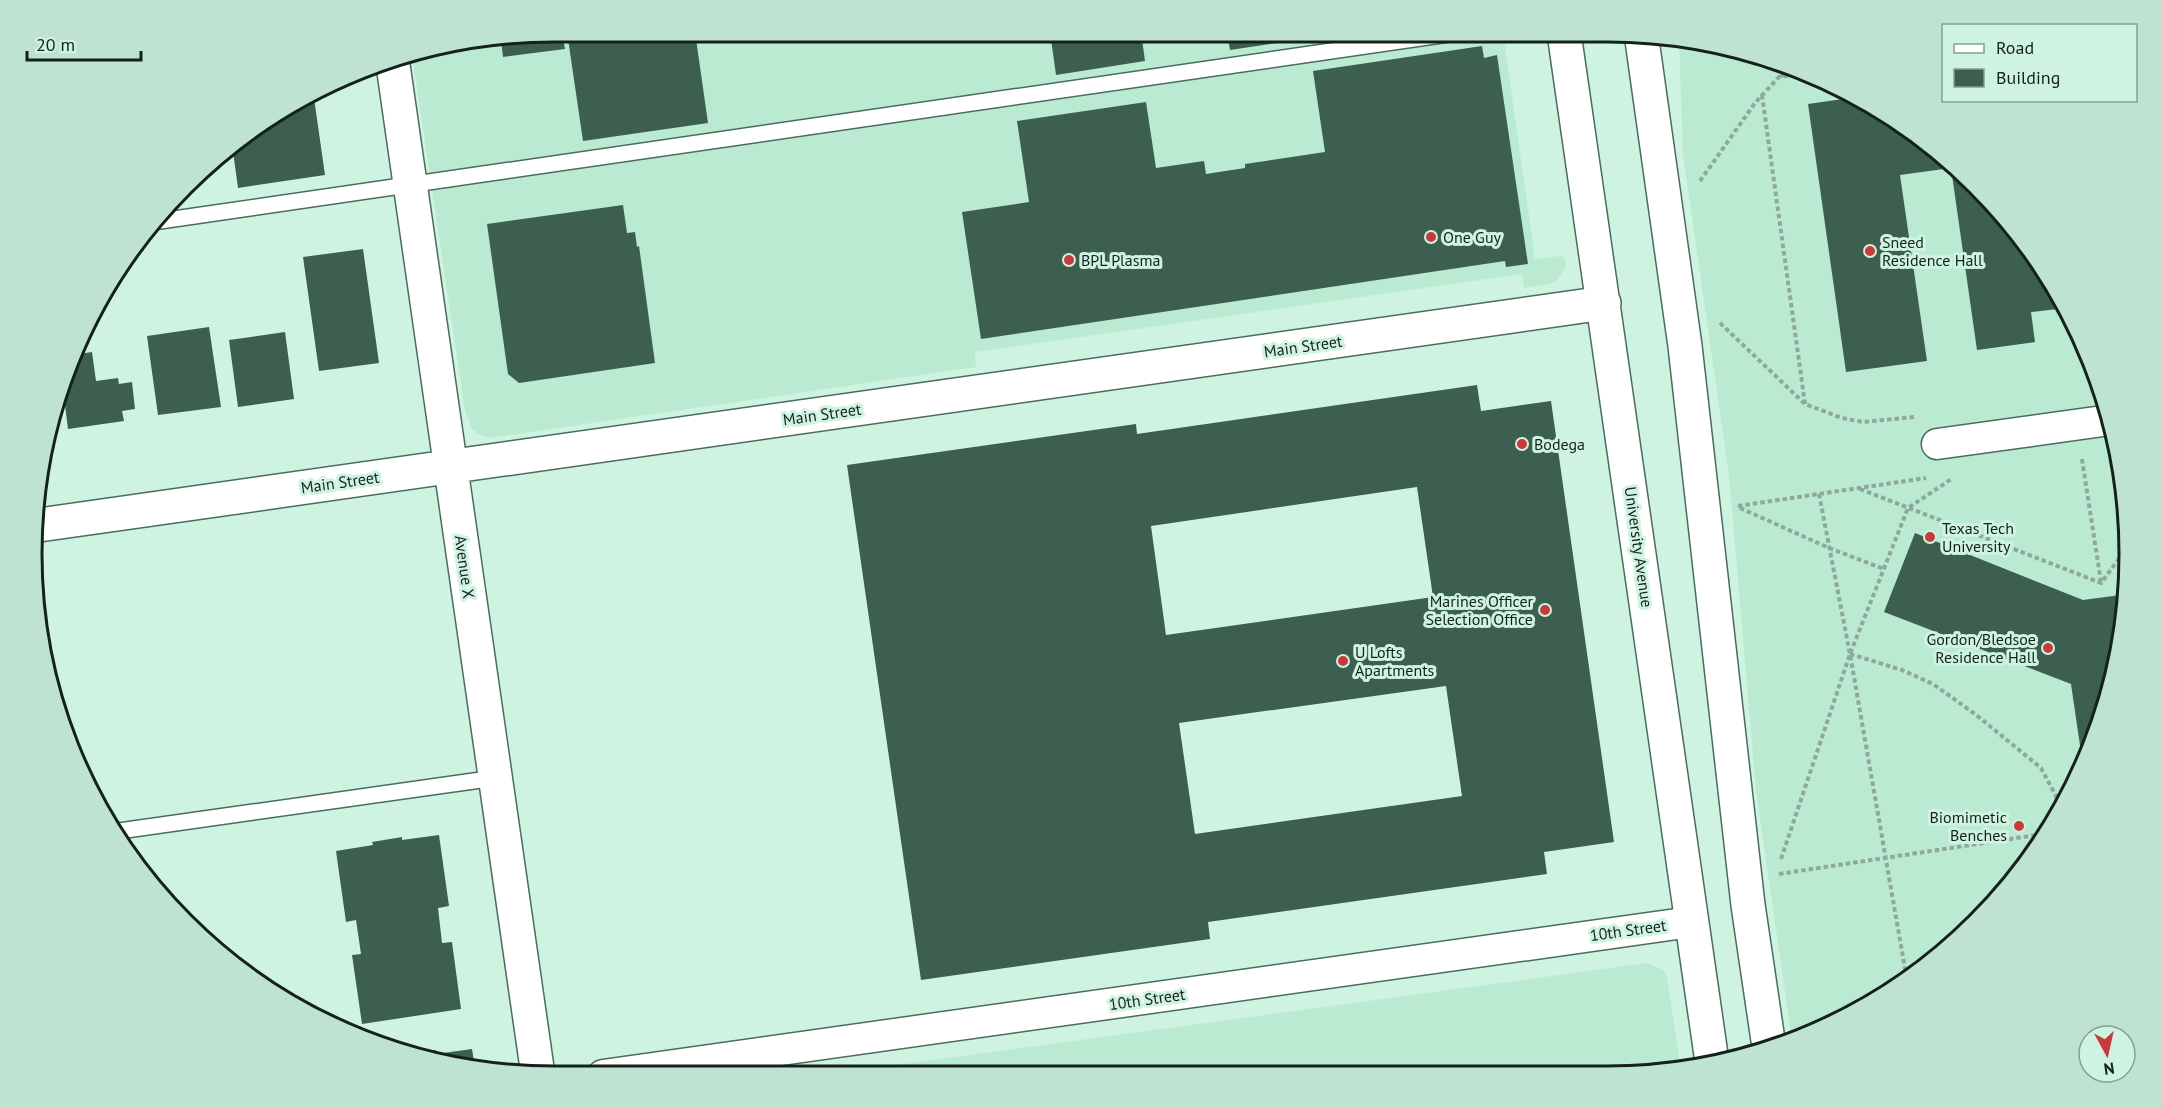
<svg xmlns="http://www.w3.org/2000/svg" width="2161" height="1108" font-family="'PT Sans',sans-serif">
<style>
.built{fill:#bbead3}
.building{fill:#3d5f4f;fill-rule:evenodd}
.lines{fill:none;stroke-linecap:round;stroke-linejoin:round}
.lane-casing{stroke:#4a6c5c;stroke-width:18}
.street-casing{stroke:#4a6c5c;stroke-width:33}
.secondary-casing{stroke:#4a6c5c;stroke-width:36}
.path{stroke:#8ca99a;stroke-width:4;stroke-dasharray:4.5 3;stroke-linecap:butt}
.lane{stroke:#fff;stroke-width:15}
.street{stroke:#fff;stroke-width:30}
.secondary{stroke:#fff;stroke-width:33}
.poi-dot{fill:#c93a3c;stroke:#cef4e1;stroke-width:2}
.labels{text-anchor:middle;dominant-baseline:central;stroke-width:6;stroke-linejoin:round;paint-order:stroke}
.poi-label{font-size:16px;fill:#14221b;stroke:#cef4e1;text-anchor:start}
.street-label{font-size:16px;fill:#14221b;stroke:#cef4e1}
.rim{fill:none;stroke:#14221b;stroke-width:3}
</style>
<rect width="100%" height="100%" fill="#cef4e1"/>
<path class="built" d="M554 32H1503L1535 259 1560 256 1564 257 1566 267 1557 280 1550 284 1524 288 1522 274 975 352 976 367 489 438 480 435 472 429 465 411 412 55Z
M1679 39 1743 49 1838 86 1925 140 2000 210 2060 293 2102 386 2125 486 2128 589 2112 690 2075 785 2000 899 1898 988 1807 1037 1792 1041 1756 791 1729 475 1683 155Z
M1647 963 1663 970 1667 977 1681 1070 831 1074Z"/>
<path class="building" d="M554 32H562L565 49 503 57 501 40Z
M567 32H695L708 123 583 141Z
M1050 32H1141L1145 61 1056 75Z
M1227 32H1338V34L1230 50Z
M1482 46 1484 58 1497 55 1528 264 1506 267 1505 261 981 339 962 212 1029 202 1017 121 1146 102 1156 168 1204 161 1206 174 1245 168V164L1325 152 1313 71Z
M1857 97 1925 140 2000 210 2060 293 2066 308 2031 312 2035 342 1977 350 1951 168 1900 175 1927 361 1846 372 1808 104Z
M314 98 325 175 238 188 232 144 236 140Z
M623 205 627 233 635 232 637 247 639 246 655 363 519 383 508 374 487 224Z
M363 249 379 363 319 371 303 257Z
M209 327 221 407 158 415 147 336Z
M285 332 294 399 238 407 229 340Z
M92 352 96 381 118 378 119 384 132 382 135 409 122 411 124 421 68 429 63 389 79 354Z
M1477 385 1481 411 1551 401 1614 842 1544 852 1547 874 1208 922 1210 939 921 980 847 465 1136 424 1137 434ZM1417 487 1433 597 1166 635 1151 526ZM1446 686 1462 796 1195 834 1179 723Z
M1915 533 2083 600 2128 594 2112 690 2083 766 2071 684 1884 612Z
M439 835 449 906 438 908 442 943 452 942 461 1009 362 1024 352 955 361 954 356 920 346 922 336 851 373 845 372 842 402 837V840Z
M472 1049 475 1068 419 1059 407 1054 436 1050V1054Z"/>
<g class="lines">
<g class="lane-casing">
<path id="lane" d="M160 221 1462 32
M119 831 495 778"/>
</g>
<g class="street-casing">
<path id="street" d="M1937 444 2110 420
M603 1075 1691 922"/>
</g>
<g class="secondary-casing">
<path id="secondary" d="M1564 33 1712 1062
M1641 33 1685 346 1748 905 1769 1047
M392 58 538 1075
M39 525 1604 303"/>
</g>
<path class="path" d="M1780 77 1790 67
M1762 95 1805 404
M1700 181 1755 103 1779 77 1806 73
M1720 323 1805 404 1842 418 1863 422 1914 417
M2082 459 2101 582
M1860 489 2101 583 2127 548
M1819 494 1850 654 1907 980
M1738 506 1926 478
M1740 508 1829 548 1884 569
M1850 654 1902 670 1933 684 1975 714 2041 768 2056 796 2058 811
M1781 859 1850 654 1908 508 1953 478
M1779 874 2043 834"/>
<use href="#lane" class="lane"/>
<use href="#street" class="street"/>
<use href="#secondary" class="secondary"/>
</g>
<g class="poi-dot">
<circle cx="1431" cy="237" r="6"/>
<circle cx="1870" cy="251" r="6"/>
<circle cx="1069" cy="260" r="6"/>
<circle cx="1522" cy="444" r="6"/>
<circle cx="1930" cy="537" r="6"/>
<circle cx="1545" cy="610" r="6"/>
<circle cx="2048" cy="648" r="6"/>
<circle cx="1343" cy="661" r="6"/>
<circle cx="2019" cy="826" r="6"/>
</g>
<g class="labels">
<g class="poi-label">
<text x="1443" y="237">One Guy</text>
<text x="1882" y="242">Sneed<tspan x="1882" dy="18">Residence Hall</tspan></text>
<text x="1081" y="260">BPL Plasma</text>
<text x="1534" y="444">Bodega</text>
<text x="1942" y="528">Texas Tech<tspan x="1942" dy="18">University</tspan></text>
<text x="1533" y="601" text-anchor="end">Marines Officer<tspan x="1533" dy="18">Selection Office</tspan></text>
<text x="2036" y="639" text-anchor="end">Gordon/Bledsoe<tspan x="2036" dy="18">Residence Hall</tspan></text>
<text x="1355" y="652">U Lofts<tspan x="1355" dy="18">Apartments</tspan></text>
<text x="2007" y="817" text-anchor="end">Biomimetic<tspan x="2007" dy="18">Benches</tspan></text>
</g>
<g class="street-label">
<text transform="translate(1303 346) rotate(-8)">Main Street</text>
<text transform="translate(822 414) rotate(-8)">Main Street</text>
<text transform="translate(340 482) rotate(-8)">Main Street</text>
<text transform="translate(1639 547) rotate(82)">University Avenue</text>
<text transform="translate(465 567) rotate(82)">Avenue X</text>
<text transform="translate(1628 930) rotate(-8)">10th Street</text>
<text transform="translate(1147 999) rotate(-8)">10th Street</text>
</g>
</g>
<path d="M0 0H2161V1108H0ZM554 42H1607A512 512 0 0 1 2119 554V554A512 512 0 0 1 1607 1066H554A512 512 0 0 1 42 554V554A512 512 0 0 1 554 42Z" fill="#bfe3d1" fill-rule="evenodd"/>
<path class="rim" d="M554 42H1607A512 512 0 0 1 2119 554V554A512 512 0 0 1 1607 1066H554A512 512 0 0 1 42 554V554A512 512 0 0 1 554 42Z"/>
<rect x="1942" y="24" width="195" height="78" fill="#cef4e1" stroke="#84a092" stroke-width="1.5"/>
<rect x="1954" y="44" width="30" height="9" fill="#ffffff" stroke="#84a092" stroke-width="1.5"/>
<text x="1996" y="54" font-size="18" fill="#14221b">Road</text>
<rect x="1954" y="69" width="30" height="18" fill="#3d5f4f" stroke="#84a092" stroke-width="1.5"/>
<text x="1996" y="84" font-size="18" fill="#14221b">Building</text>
<g transform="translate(2107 1054) rotate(172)"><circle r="28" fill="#cef4e1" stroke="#84a092" stroke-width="1.5"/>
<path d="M0-4.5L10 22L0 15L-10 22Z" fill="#c93a3c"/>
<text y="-9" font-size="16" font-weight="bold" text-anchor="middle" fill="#14221b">N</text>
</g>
<path d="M27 51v9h114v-9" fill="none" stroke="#14221b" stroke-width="3"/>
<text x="36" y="51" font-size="18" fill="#14221b" stroke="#cef4e1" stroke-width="4.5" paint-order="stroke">20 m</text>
</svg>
